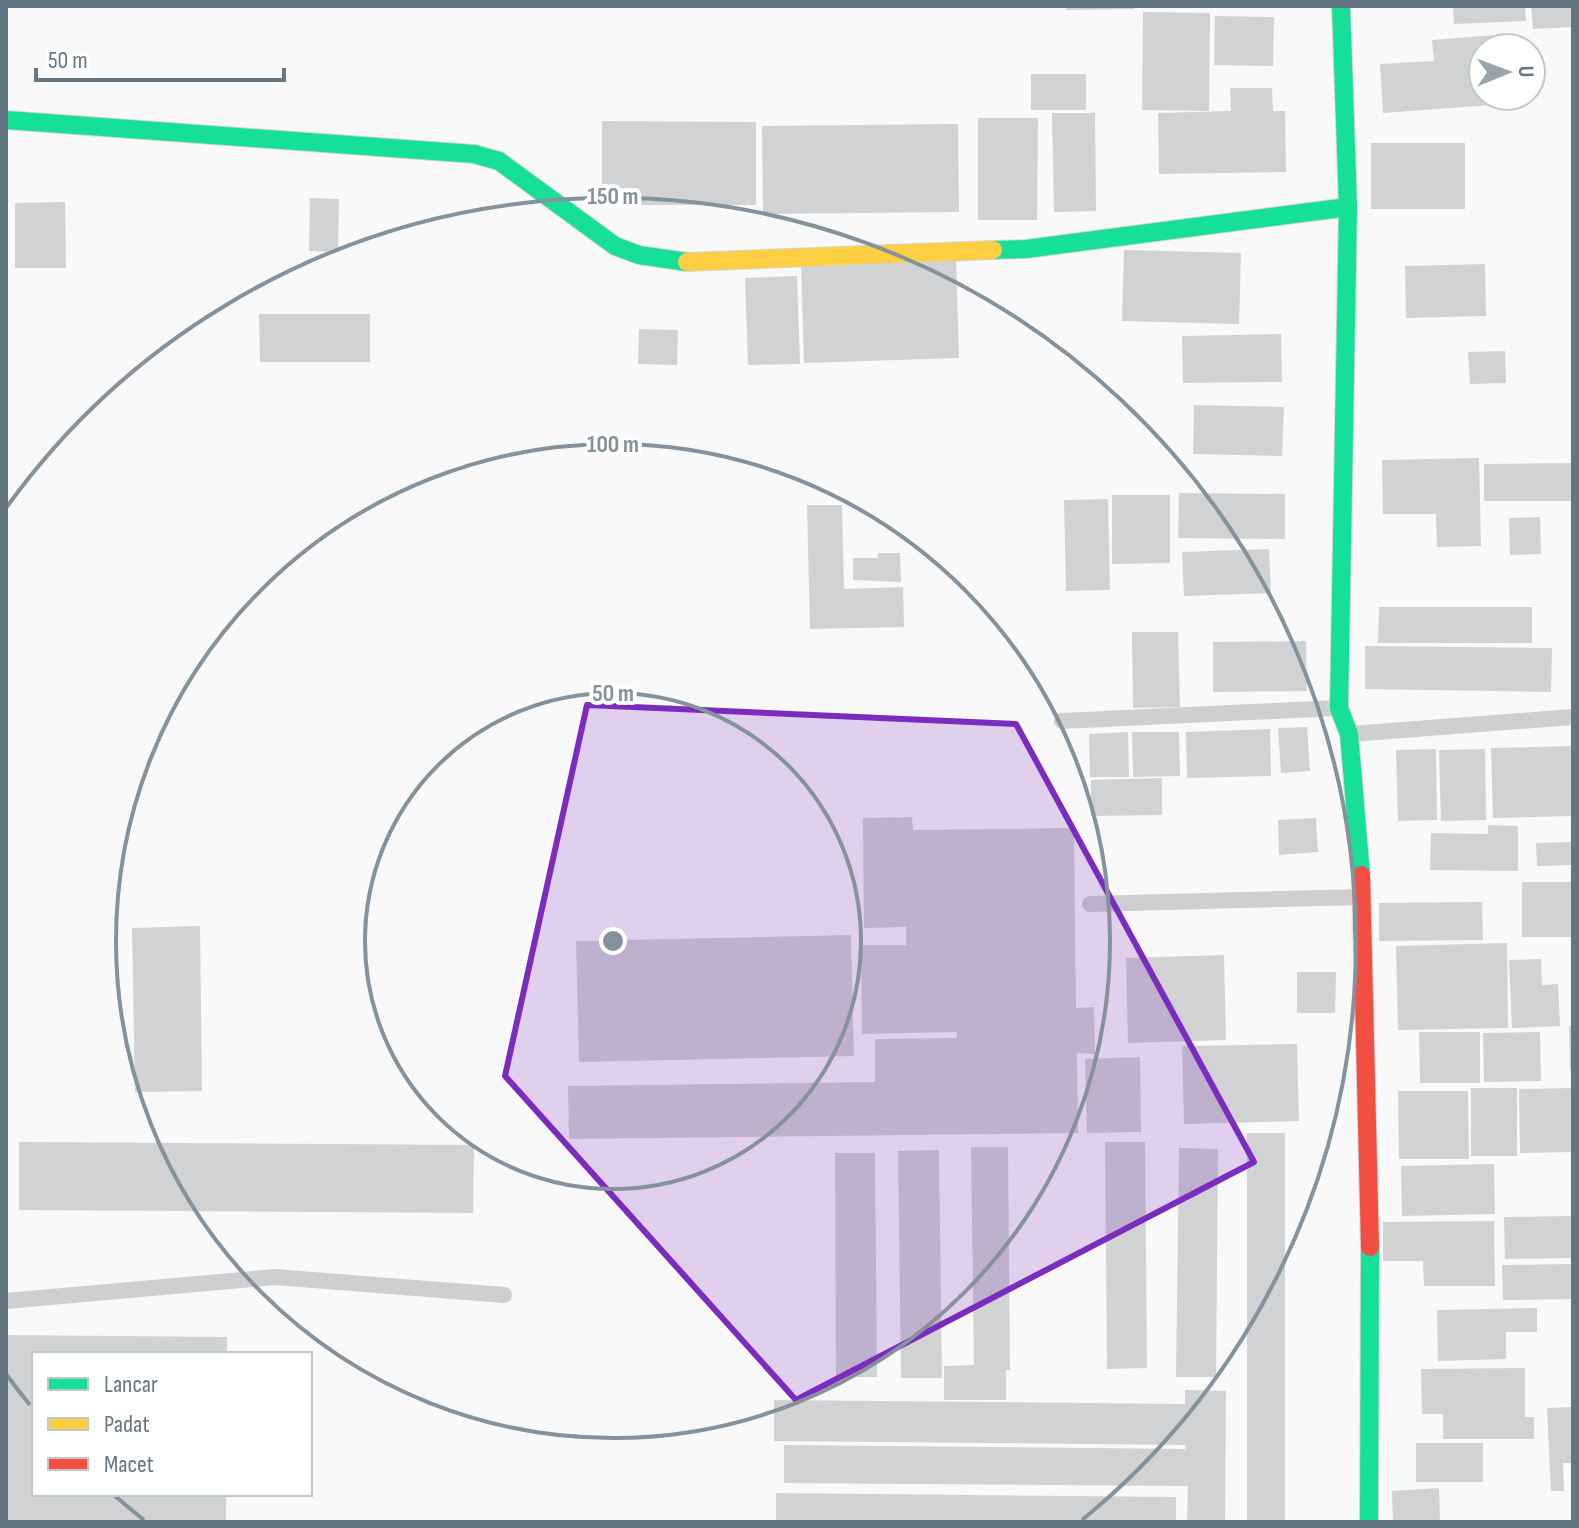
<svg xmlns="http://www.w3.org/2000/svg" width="1579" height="1528" font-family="'Sofia Sans Condensed',sans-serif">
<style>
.building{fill:#d0d2d3}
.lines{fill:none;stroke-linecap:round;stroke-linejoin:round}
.fast-casing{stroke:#d5d6d7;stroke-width:20}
.slow-casing{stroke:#d5d6d7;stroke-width:20}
.jam-casing{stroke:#d5d6d7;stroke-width:20}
.lane{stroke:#cecfd0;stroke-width:16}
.fast{stroke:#16e098;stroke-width:18}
.slow{stroke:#ffcf43;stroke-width:18}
.jam{stroke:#f24e42;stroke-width:18}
.marked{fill:#7b2cbf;fill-opacity:0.2;stroke:#7b2cbf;stroke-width:6;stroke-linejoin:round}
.ring{fill:none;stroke:#84929c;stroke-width:4}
.centre{fill:#84929c;stroke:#fff;stroke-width:4}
.ring-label{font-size:24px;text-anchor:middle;font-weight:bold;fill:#84929c;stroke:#fff;stroke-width:8;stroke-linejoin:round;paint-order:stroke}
</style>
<rect width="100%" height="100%" fill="#f9f9f9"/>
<path class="building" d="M1066 6H1134V9L1066 10Z
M1453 6H1525L1526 21 1454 24Z
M1531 6H1573V27L1533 29Z
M1143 12 1210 13 1209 111 1142 110Z
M1215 16 1274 17 1273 66 1214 65Z
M1495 35 1496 48H1483V96H1504L1505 104 1383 113 1380 64 1434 61 1432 40Z
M1031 74H1086V110H1031Z
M1230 88H1272L1273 111H1285L1286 172 1159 174 1158 113 1231 111Z
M1052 113H1095L1096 211 1054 212Z
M978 118H1038L1037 220H978Z
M602 121 756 122V205H602Z
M958 124 959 212 763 214 762 126Z
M1371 143H1465V209H1371Z
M310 198 339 199 338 252 309 251Z
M65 202 66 268H15V203Z
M1124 250 1241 253 1239 324 1122 321Z
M956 257 959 358 804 363 801 262Z
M1485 264 1486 316 1406 318 1405 266Z
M797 276 800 364 748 365 745 278Z
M259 314H370V362H260Z
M639 329 678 330 677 365 638 364Z
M1281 334 1282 382 1183 383 1182 336Z
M1505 351 1506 383 1470 384 1468 352Z
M1194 405 1284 407 1282 456 1193 454Z
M1479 458 1481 546 1437 547 1436 514H1383L1382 460Z
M1573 463V501H1484V464Z
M1179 493 1285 494V539L1178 538Z
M1112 495H1170V563L1112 564Z
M1108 499 1110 590 1066 591 1064 500Z
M807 505H842L844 589 903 587 904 627 810 629Z
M1540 517 1541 554 1510 555 1509 518Z
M1269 549 1271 593 1184 596 1182 552Z
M878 553H900L901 582 853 580V558H878Z
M1379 607H1532V643H1378Z
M1132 632H1178L1180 707 1133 708Z
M1306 641 1307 691 1213 692V642Z
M1365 646 1552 648 1551 692 1365 689Z
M1307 727 1310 771 1281 773 1278 728Z
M1270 729 1271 776 1187 778 1186 732Z
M1128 732 1129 777H1090L1089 734Z
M1132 732H1179L1180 776 1133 777Z
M1573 746V816L1493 818 1491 748Z
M1436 749 1437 820 1398 821 1396 750Z
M1485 749 1486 820 1441 821 1439 750Z
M1162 778V815L1091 816V780Z
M912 817 913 830 1074 828 1076 1008 1094 1007 1095 1054 1077 1053 1078 1133 569 1139 568 1086 875 1082V1039L957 1038V1032L862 1034 861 945H906V927L864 928 863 818Z
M1316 818 1318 852 1279 855 1278 820Z
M1488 825 1518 826V871L1430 870 1431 833 1488 834Z
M1573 842V865L1537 866 1536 843Z
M1522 882H1573V937H1522Z
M1482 902 1483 940 1379 941V903Z
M200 926 202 1091 135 1092 132 928Z
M851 935 854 1056 579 1062 576 941Z
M1507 943 1508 1028 1398 1030 1396 946Z
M1224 955 1226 1040 1128 1043 1126 958Z
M1541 959 1542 985 1558 984 1560 1026 1512 1028 1509 960Z
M1297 972H1336L1335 1013H1297Z
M1573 1025V1070H1570L1569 1026Z
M1419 1032H1480V1083H1420Z
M1540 1032 1541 1081 1484 1082 1483 1033Z
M1297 1044 1299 1121 1184 1124 1182 1046Z
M1140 1057 1141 1132 1087 1133 1085 1059Z
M1471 1088H1517V1156H1471Z
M1573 1088V1152L1520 1153 1519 1089Z
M1398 1091H1468L1469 1159H1399Z
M1247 1133H1285V1522H1247Z
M19 1142 474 1145 473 1213 19 1210Z
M1105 1142H1145L1147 1368 1107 1369Z
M971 1147H1008L1010 1370H1006V1400H944V1366L974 1365Z
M1179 1148 1218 1149 1216 1377H1176Z
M939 1150 942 1378H901L898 1151Z
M835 1153H875L877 1377H836Z
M1494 1164 1495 1214 1402 1216 1401 1166Z
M1573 1216V1258L1505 1259 1504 1217Z
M1494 1221 1495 1286H1424L1423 1261H1383V1222Z
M1573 1264V1299L1503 1300 1502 1265Z
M1537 1308V1332H1506V1359L1438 1361 1437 1310Z
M6 1335 227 1337V1354H34V1494H226V1522H6Z
M1525 1368V1417H1534V1439H1443V1414H1422L1421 1369Z
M1185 1390 1226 1391 1225 1522H1187L1188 1486 784 1483V1445L1185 1449 1186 1445 774 1441V1400L1185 1404Z
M1573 1407V1463H1563L1564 1491H1551L1547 1408Z
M1416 1443H1483V1482H1416Z
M1439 1488 1440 1521 1393 1522 1392 1491Z
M776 1493 1176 1497V1522H776Z"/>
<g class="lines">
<g class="fast-casing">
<path id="fast" d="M1341 6 1348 207 1339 708 1349 734 1361 875
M6 120 474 154 499 161 615 246 639 255 687 262
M993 250 1026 249 1348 207
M1369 1522 1370 1247"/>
</g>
<g class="slow-casing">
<path id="slow" d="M687 262 993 250"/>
</g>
<g class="jam-casing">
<path id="jam" d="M1361 875 1370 1247"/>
</g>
<path class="lane" d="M1062 721 1337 708
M1351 734 1573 717
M1090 904 1361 897
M6 1301 275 1277 504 1295"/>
<use href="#fast" class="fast"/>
<use href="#slow" class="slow"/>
<use href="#jam" class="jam"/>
</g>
<path class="marked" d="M587 705 1016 724 1254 1162 796 1400 505 1076Z"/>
<g class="ring">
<circle cx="613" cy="941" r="248"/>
<circle cx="613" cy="941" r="497"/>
<path d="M144 1520A745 745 0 0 1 114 1495M30 1405A745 745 0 0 1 6 1374M6 508A745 745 0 1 1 1082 1520"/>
</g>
<circle cx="613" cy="941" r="12" class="centre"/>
<g class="ring-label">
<text x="613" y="204">150 m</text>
<text x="613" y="452">100 m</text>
<text x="613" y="701">50 m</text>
</g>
<rect width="1579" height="1528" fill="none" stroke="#657683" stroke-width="16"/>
<rect x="32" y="1352" width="280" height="144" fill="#ffffff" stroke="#c1c8cd" stroke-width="2"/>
<rect x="48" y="1378" width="40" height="12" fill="#16e098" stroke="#c1c8cd" stroke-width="2"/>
<text x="104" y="1392" font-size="24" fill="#657683">Lancar</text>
<rect x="48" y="1418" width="40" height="12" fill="#ffcf43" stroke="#c1c8cd" stroke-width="2"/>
<text x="104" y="1432" font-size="24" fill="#657683">Padat</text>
<rect x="48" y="1458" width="40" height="12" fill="#f24e42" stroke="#c1c8cd" stroke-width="2"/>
<text x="104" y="1472" font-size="24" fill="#657683">Macet</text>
<g transform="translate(1507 72) rotate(89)"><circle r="38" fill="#ffffff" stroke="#c1c8cd" stroke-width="2"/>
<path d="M0-6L14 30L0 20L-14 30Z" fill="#99a4ac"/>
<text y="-12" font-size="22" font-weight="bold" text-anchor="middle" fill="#657683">U</text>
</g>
<path d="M36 68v12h248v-12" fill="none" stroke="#657683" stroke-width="4"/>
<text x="48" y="68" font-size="24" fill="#657683" stroke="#ffffff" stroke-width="6" paint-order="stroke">50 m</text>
</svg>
